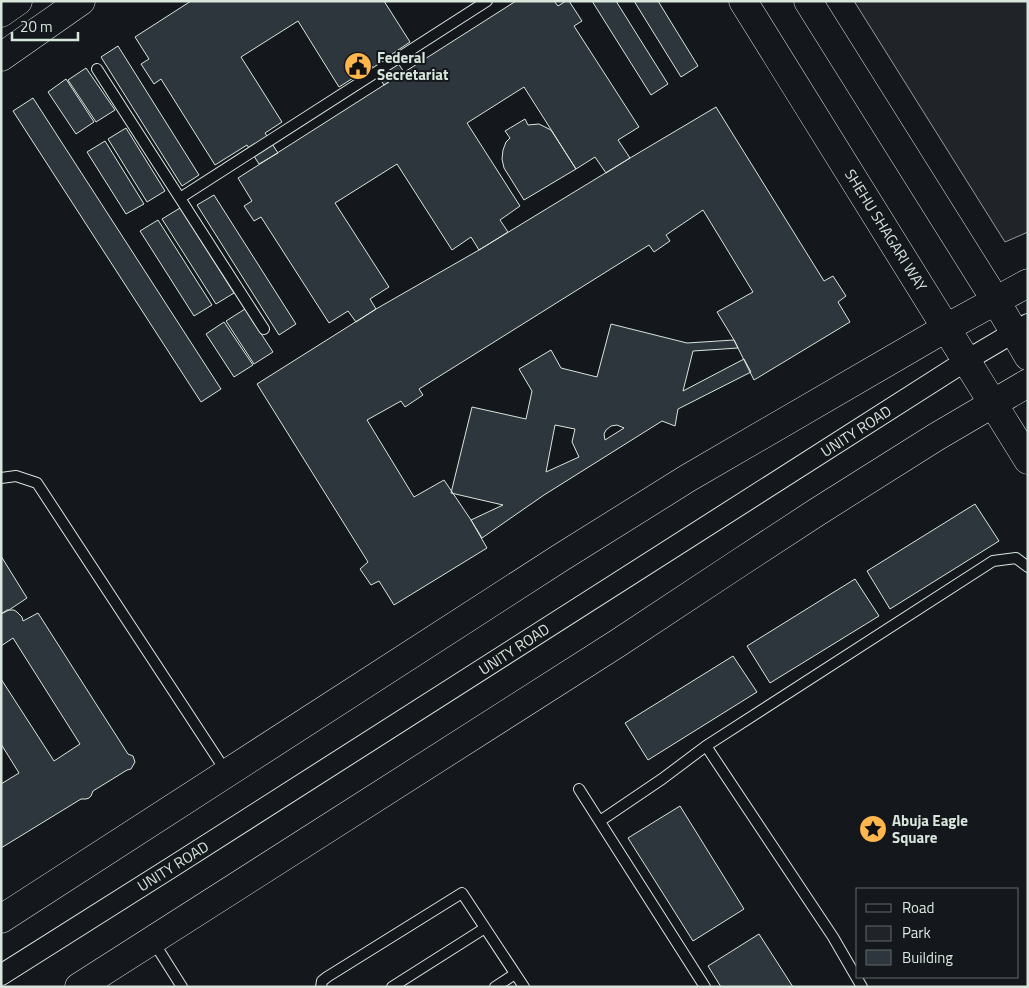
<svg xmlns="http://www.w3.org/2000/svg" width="1029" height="988" font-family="'Titillium Web',sans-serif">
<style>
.green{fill:#202428;stroke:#939e99}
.building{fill:#2c363c;stroke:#d8e6dc;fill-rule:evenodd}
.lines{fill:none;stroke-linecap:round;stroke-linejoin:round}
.lane-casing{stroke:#d8e6dc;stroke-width:12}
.street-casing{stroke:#d8e6dc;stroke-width:22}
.secondary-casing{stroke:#d8e6dc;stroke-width:29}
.primary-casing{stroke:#d8e6dc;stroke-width:29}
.lane{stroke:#14181c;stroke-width:10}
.street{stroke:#14181c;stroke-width:20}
.secondary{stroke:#14181c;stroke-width:28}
.primary{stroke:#14181c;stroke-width:28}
.labels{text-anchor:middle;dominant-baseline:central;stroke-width:4;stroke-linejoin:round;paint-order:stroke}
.poi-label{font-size:15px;font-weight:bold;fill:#d8e6dc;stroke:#14181c;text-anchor:start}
.street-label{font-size:15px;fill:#d8e6dc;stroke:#14181c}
</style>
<rect width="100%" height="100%" fill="#14181c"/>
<path class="green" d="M854 1H1028V232L1005 242Z"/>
<path class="building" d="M191 1H384L410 42 392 54 404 72 384 85 372 66 339 87 298 21 241 57 282 122 265 133 278 153 259 164 247 145 215 165 161 79 154 84 141 64 149 59 135 37Z
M516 1H554L558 6 566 1H569L582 21 574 26 639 127 618 140 630 158 606 173 595 157 576 169 524 87 467 123 520 206 500 220 508 232 479 250 471 237 452 250 397 164 335 203 389 287 370 299 376 309 356 322 348 311 329 323 261 217 254 221 244 206 252 201 238 178Z
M592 1H616L668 84 651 95Z
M634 1H658L698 66 681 77Z
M118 46 199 175 182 186 101 57Z
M86 68 115 110 96 122 68 80Z
M66 79 94 122 76 134 48 92Z
M33 98 221 389 201 402 13 111Z
M716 107 824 281 833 276 846 296 838 302 850 322 754 380 734 340 717 312 753 292 703 210 666 235 670 241 654 252 649 245 419 389 423 395 405 407 401 401 367 420 414 497 444 480 471 520 487 548 394 605 379 581 371 585 360 569 368 562 257 384 376 309 479 250 630 158Z
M525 119 528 125 539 124 551 130 576 169 524 200 504 168 502 159 503 150 506 142 510 138 505 131Z
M126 128 165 191 147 202 108 139Z
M105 141 144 204 126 214 87 152Z
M214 195 296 324 279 335 197 205Z
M180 208 234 293 216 304 162 219Z
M158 220 212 305 194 316 140 231Z
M245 309 273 352 254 364 226 321Z
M224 322 253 365 234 377 206 334Z
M611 324 687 343 734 340 738 348 693 351 683 391 744 359 751 372 678 409 675 426 662 421 544 495 482 538 471 520 503 505 451 493 472 407 526 419 532 391 519 369 551 350 561 368 597 377ZM555 425 575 429 572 442 579 457 546 472ZM617 425 624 428 605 440 604 434 606 430 611 426Z
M975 504 999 541 890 609 867 571Z
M1 556 27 598 9 610 1 614Z
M855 579 879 616 770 683 747 646Z
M7 610H14L17 612 22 617 23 621 38 613 128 754 133 756 135 762 131 769 127 770 93 791 91 796 89 798 86 799H81L1 848V784L19 773 1 744V679L54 761 80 744 13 638 1 646V614Z
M733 656 757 692 648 760 625 723Z
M680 806 744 909 693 941 628 838Z
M759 934 793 987H721L708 966Z"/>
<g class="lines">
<g class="lane-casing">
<path id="lane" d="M97 69 264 329
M180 198 487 1
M1 478 16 476 37 483 227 773
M706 746 993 561 1016 558 1028 567
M579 789 705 987
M600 821 662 779 706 746 833 937 862 987
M153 941 182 987
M321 987 322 981 327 977 462 893 524 987
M392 987 485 928
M495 987 515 974"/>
</g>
<g class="street-casing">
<path id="street" d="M1 975 172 867 967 360 1028 324"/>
</g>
<g class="secondary-casing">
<path id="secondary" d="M743 1 1028 460
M808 1 996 301 1028 356
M1 13 18 1
M1 919 560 558 688 478 946 328 1028 283
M79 987 618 643 736 565 817 512 936 437 1028 383"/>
</g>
<g class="primary-casing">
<path id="primary" d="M1 57 81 1"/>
</g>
<use href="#lane" class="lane"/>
<use href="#street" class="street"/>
<use href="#secondary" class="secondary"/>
<use href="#primary" class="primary"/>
</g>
<defs>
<g id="civic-disc" transform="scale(1.4375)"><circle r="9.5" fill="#ffb74d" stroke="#14181c"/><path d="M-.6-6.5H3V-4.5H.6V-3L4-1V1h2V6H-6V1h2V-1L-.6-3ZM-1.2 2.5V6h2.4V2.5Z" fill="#111"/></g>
<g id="sight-disc" transform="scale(1.4375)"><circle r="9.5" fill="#ffb74d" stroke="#14181c"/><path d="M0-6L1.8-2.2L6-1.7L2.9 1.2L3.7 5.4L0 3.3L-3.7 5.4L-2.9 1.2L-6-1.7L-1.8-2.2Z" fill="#111"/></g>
</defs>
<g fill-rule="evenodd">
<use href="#civic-disc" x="358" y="66"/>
<use href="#sight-disc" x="873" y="829"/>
</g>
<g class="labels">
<g class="poi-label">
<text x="377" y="57">Federal<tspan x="377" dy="17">Secretariat</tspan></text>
<text x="892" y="820">Abuja Eagle<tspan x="892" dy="17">Square</tspan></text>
</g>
<g class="street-label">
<text transform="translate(886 230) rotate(58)">SHEHU SHAGARI WAY</text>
<text transform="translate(856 431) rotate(-33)">UNITY ROAD</text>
<text transform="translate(514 649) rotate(-33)">UNITY ROAD</text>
<text transform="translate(173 866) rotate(-32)">UNITY ROAD</text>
</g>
</g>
<rect width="1029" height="988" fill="none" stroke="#d8e6dc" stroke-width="5"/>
<rect x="856" y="888" width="162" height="90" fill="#14181c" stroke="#626a69"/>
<rect x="866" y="904" width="25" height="8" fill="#14181c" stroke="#626a69"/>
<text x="902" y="913" font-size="15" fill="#d8e6dc">Road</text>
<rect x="866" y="926" width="25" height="15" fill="#202428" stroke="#626a69"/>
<text x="902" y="938" font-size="15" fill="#d8e6dc">Park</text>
<rect x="866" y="950" width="25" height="15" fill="#2c363c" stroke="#626a69"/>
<text x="902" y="963" font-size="15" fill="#d8e6dc">Building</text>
<path d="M12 32v8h66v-8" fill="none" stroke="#d8e6dc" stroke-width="2.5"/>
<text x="20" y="32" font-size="15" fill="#d8e6dc" stroke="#14181c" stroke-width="4" paint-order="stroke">20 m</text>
</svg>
